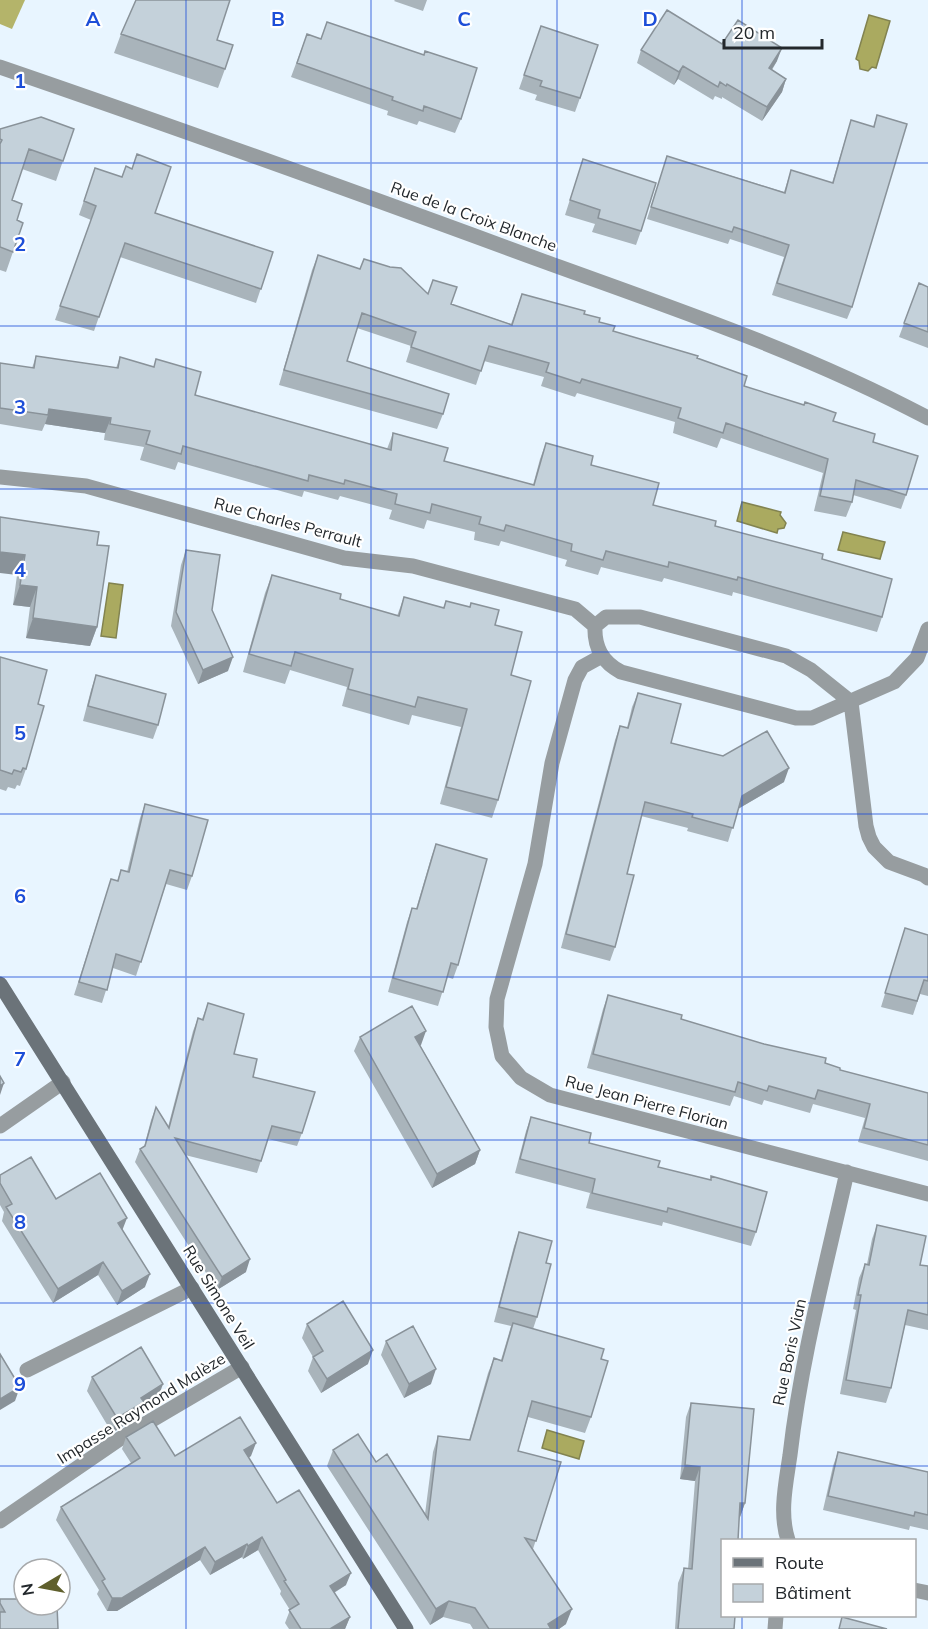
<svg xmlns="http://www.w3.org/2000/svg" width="928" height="1629" font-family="Mulish,sans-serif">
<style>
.forest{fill:#b4b46a}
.water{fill:#aaaa60;stroke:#828350;stroke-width:1.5}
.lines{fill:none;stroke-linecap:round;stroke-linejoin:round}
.lane{stroke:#979da0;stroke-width:15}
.street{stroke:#979da0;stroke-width:15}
.secondary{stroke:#6b7379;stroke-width:15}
.wall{fill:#a9b4bb}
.shaded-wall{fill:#899299}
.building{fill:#c4d1da;stroke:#899299;stroke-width:1.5}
.grid{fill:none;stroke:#1d4ed8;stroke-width:1.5;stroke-opacity:0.55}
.labels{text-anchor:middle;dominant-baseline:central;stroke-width:4.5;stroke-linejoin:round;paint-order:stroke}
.street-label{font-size:16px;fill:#23282c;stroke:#fff}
.grid-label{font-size:20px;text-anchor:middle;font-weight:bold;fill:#1d4ed8;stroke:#fff;stroke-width:4.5;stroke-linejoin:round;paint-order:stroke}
</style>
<rect width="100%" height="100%" fill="#e8f5ff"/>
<path class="forest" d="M0 0H25L12 29 0 24Z"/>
<path class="water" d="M869 15 890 21 876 68 872 67 868 71 860 69 859 61 856 59Z
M742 502 781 512 780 515 786 523 784 528 778 529 777 533 737 521Z
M843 532 885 542 880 559 838 550Z
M109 583 123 585 116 638 101 636Z
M547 1430 584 1441 579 1459 542 1448Z"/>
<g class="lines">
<path class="lane" d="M0 1126 63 1082
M27 1370 192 1288"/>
<path class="street" d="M0 67C181 129 361 194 540 260 672 308 804 352 928 418
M0 477 86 486 344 558 413 566 575 609 595 626C594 647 602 662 621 672L796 718H812L894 682 917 658 928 629
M595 626 606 617H640L786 656 811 670 851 702 866 826 869 837 874 847 889 862 924 875 928 878
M602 656 582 667 575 680 552 763 535 864 497 999 496 1027 502 1056 521 1078 550 1095 928 1194
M0 1521 118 1440 242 1367
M788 1540C779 1513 786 1483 790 1455 801 1359 826 1266 847 1172
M914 1590 928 1593
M775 1629 776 1616"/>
<path class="secondary" d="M0 984 406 1629"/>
</g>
<path class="wall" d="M395 0H427L423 11 394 1Z
M541 26 580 98 575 112 535 100 537 95 519 89Z
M121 34 217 40 225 69 218 88 114 53Z
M307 34 461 119 455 133 419 121 417 125 387 115 388 111 291 77Z
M722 44 777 61 772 70 786 79 782 92 762 121 722 97V99L715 96 713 100 678 79 674 85 637 63 641 50Z
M877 115 852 307 847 319 772 295 784 257 730 239 728 244 647 219 667 156 784 192 791 170 832 183 851 120 873 127Z
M0 129H74L56 181 22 169 12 200 17 220 23 223 6 272 0 270Z
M583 159 641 231 636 245 592 232 595 224 565 215Z
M95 168 155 213 273 252 256 303 120 257 94 331 55 320 91 220 79 215Z
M318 255 428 294 451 304 511 324 522 294 584 314 613 331 697 358 744 386 833 421 873 442 906 495 901 509 853 495 852 502 846 517 814 511 823 473 721 438 717 448 673 433 675 422 577 393 575 397 541 386 544 377 484 361 476 385 406 362 411 346 357 328 347 361 443 414 437 429 279 385 312 270Z
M919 283 928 287V348L899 337Z
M36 356 116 368 120 357 195 395 387 449 393 433 444 461 533 485 540 459 546 443 591 465 653 505 715 526 822 559 882 617 877 632 733 592 732 596 664 578 662 582 601 567 598 575 565 566 567 560 501 541 499 546 474 540 475 532 427 520 424 529 389 519 392 510 340 496 338 500 304 491 302 497 178 462 175 470 140 460 144 447 104 440 105 433 45 424 42 431 0 424V363L32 368Z
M0 517 97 545V627L90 646 26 638 30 607 13 605 17 575Z
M186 550 212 610 228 671 198 684 171 626 181 565Z
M272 575 340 599 397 616 404 597 443 608 446 601 495 625 511 675 498 800 492 818 440 804 461 727 412 715 409 725 342 706 347 687 290 670 285 684 243 672 265 593Z
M0 657 38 704 26 769 20 786 17 785 15 789 8 787 6 791 0 789Z
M96 675 158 725 153 739 83 721 91 690Z
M638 693 671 743 784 782 738 809 728 842 687 831 688 828 641 816 627 874 615 947 610 961 561 948 615 740 620 726 627 728 632 707Z
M145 804 192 876 187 890 166 884 136 976 113 968 102 1003 74 995 111 879 117 881 121 870 127 872 140 818Z
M436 844 458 965 453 979 447 977 438 1006 388 992 407 922 412 908 416 909 431 858Z
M905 928 928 935V996L920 994 913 1015 881 1007Z
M608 995 681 1019 825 1063 840 1070 928 1093V1161L858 1142 865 1118 813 1104 810 1113 764 1100 762 1105 734 1096 730 1106 587 1068 603 1009Z
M208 1003 234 1054 302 1133 297 1146 268 1139 257 1173 185 1155 246 1272 217 1290 135 1162 140 1149 144 1147 151 1120 156 1107 168 1127 193 1031 198 1018 202 1019Z
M360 1037 421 1045H420L480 1150 475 1164 432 1188 354 1051Z
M531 1117 589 1143 658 1167 756 1232 751 1246 663 1222 662 1226 586 1208 590 1193 515 1173 526 1131Z
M0 1175 122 1230 145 1287 117 1305 98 1275 53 1303 2 1221 4 1212 0 1205Z
M877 1225 920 1265 928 1266V1330L905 1325 891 1388 886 1403 840 1394 856 1310 853 1309 859 1278 865 1264H867L872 1239Z
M519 1232 546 1263 537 1317 533 1329 601 1359 591 1417 585 1433 528 1417 518 1451 561 1462 533 1549 566 1624 559 1629H473L470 1624 443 1617 430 1625 327 1466 333 1450 376 1462 425 1514 433 1452 438 1436 469 1440 488 1373 494 1358 501 1360 511 1326 494 1322 514 1246Z
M307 1324 368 1364 321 1393 308 1371 313 1357 302 1338Z
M386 1341 431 1384 404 1398 381 1355Z
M92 1377 158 1398 141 1409 138 1417 112 1433 87 1391Z
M691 1403 745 1503 740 1517 723 1540V1616L734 1629H675L678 1583 684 1568 688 1569 695 1481 680 1479 686 1417Z
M126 1437 175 1456H251L248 1458 277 1503 346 1585 334 1593 350 1617 345 1629H289L285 1623 290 1610 280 1594 281 1591 258 1550 243 1559 242 1557 210 1575 200 1560 117 1611H107L97 1594 99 1590 56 1520 61 1507 131 1463 122 1449Z
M838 1452 928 1472V1530L910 1526 909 1530 823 1510 833 1466Z
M0 1599 58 1629H0Z"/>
<path class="shaded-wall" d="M782 48 777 61 764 81 769 68Z
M683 66 678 79 674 85 679 72Z
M786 79 782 92 762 121 767 107Z
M49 409 111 418 105 433 45 424 48 415Z
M0 552 25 555 17 575 0 573Z
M20 585 37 587 30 607 13 605Z
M33 618 97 627 90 646 26 638Z
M233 657 228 671 198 684 203 670Z
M789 768 784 782 736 810 742 796Z
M426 1031 421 1045 410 1051 415 1037Z
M4 1083 0 1095V1086Z
M480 1150 475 1164 432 1188 437 1174Z
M127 1218 122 1231 118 1223Z
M250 1259 246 1272 217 1290 222 1277Z
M103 1262 98 1275 53 1303 58 1289Z
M150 1274 145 1287 117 1305 122 1291Z
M373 1350 368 1364 321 1393 327 1379Z
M436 1369 431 1384 404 1398 409 1384Z
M163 1384 158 1398 141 1409 138 1417 112 1433 117 1418 141 1398Z
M20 1387 15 1401 0 1410V1399Z
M256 1443 251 1456 239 1463 244 1450Z
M685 1465 700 1467 695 1481 680 1479Z
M740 1503H745L740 1517H735Z
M262 1537 258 1550 243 1559 248 1546Z
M247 1544 242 1557 210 1575 215 1562Z
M205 1547 200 1560 117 1611H107L112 1598Z
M351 1573 346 1585 325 1598 330 1586Z
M449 1601 443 1617 430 1625 436 1609Z
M572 1609 566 1624 559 1629H546L548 1624Z
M350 1617 345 1629H330Z"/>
<path class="building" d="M136 0H230L217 40 233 45 225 69 121 34Z
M667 10 722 44 738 20 782 48 769 68 786 79 767 107 727 84 726 86 720 82 718 87 683 66 679 72 641 50Z
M327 22 424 55 425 51 477 68 461 119 424 106 423 111 392 100 393 97 297 63 307 34 321 39Z
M541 26 598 45 580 98 540 86 542 81 524 75Z
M877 115 907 124 852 307 777 283 789 245 734 227 732 232 651 207 667 156 785 193 791 170 833 183 851 120 874 127Z
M41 117 74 129 63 161 29 149 12 200 22 204 17 220 23 223 13 252 0 247V144L2 140 0 139V129Z
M137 154 171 167 155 213 273 252 261 289 125 243 99 317 60 306 96 206 84 201 95 168 122 177 126 166 132 169Z
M583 159 656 183 641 231 598 218 600 210 570 200Z
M318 255 360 269 364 259 390 267 401 268 428 294 433 280 457 287 451 304 512 325 522 294 585 311 584 314 600 318 599 322 615 326 613 331 698 356 697 358 747 376 744 386 804 405 805 402 836 413 833 421 875 434 873 442 918 456 906 495 856 480 852 502 820 496 828 459 726 423 723 433 678 418 681 408 582 379 580 383 546 372 549 363 489 346 481 371 411 347 416 332 362 313 347 361 449 394 443 414 284 370Z
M919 283 928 287V332L904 323Z
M36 356 118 368 120 357 154 367 156 359 201 372 195 395 391 450 393 433 448 448 444 461 534 485 546 443 593 456 591 465 659 483 653 505 716 521 715 526 823 554 822 559 892 579 882 617 738 577 737 580 669 562 668 567 606 551 603 560 571 551 572 544 506 525 504 531 479 524 481 517 432 504 430 513 395 504 397 494 345 480 344 484 309 475 308 481 183 446 181 454 146 444 150 431 110 424 111 418 49 409 48 415 0 408V363L34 368Z
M0 517 99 532 97 545 109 546 97 627 33 618 37 587 20 585 25 555 0 552Z
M186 550 220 555 212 610 233 657 203 670 176 612Z
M272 575 341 594 340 599 399 616 404 597 444 608 446 601 470 607 471 603 499 610 495 625 522 632 511 675 531 681 498 800 446 787 467 709 418 697 415 707 348 689 353 669 295 652 291 666 249 654Z
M0 657 47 670 38 704 44 706 26 769 23 768 21 772 14 770 12 774 0 770Z
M96 675 166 694 158 725 88 706Z
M638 693 681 704 671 743 723 756 767 731 789 768 742 796 733 828 692 817 693 814 645 802 627 874 634 875 615 947 566 934 620 726 628 728Z
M145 804 208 820 192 876 170 870 141 962 116 954 107 990 79 982 111 879 118 881 121 870 129 872Z
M436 844 487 859 458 965 451 963 443 992 393 978 412 908 417 909Z
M905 928 928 935V981L924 980 917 1001 885 993Z
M608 995 682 1015 681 1019 764 1044 826 1058 825 1063 840 1068V1070L928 1093V1145L864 1128 870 1104 818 1090 815 1099 769 1086 767 1091 738 1082 735 1092 593 1054Z
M208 1003 244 1014 234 1054 257 1059 253 1077 315 1092 302 1133 272 1126 261 1161 175 1138 250 1259 222 1277 140 1149 145 1146 156 1107 169 1128 198 1018 203 1020Z
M412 1006 426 1031 415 1037 480 1150 437 1174 360 1037Z
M0 1076 4 1083 0 1086Z
M531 1117 591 1133 589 1143 660 1161 658 1167 711 1180V1176L767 1192 756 1232 668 1208 667 1212 592 1193 595 1179 520 1159Z
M31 1157 56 1199 100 1173 127 1218 118 1223 150 1274 122 1291 103 1262 58 1289 6 1207 12 1204 0 1183V1175Z
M877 1225 926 1236 920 1265 928 1266V1315L908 1310 891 1388 846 1380 861 1295H858L865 1264 869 1265Z
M519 1232 552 1241 546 1263 551 1264 537 1317 499 1307Z
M343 1301 373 1350 327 1379 313 1357 323 1351 307 1324Z
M513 1323 604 1349 601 1359 608 1361 591 1417 532 1401 518 1451 561 1462 536 1541 525 1538 572 1609 548 1624 551 1629H489L475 1608 449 1601 436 1609 333 1450 358 1434 376 1462 387 1454 428 1519 438 1436 470 1440 494 1358 502 1361Z
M413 1326 436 1369 409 1384 386 1341Z
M141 1347 163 1384 141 1398 144 1402 117 1418 92 1377Z
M0 1354 20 1387 0 1399Z
M691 1403 754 1409 745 1503H740L738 1540H723V1616H735L734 1629H678L684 1568 692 1569 700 1467 685 1465Z
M240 1417 256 1443 244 1450 277 1503 299 1490 351 1573 330 1586 350 1617 330 1629H301L289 1610 299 1604 284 1581 286 1580 262 1537 248 1546 247 1544 215 1562 205 1547 122 1598H112L102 1581 105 1579 61 1507 140 1458 126 1437 153 1421 175 1456Z
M838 1452 928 1472V1515L915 1512 914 1516 828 1496Z
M0 1599H24V1605H57L58 1629H0V1612H5L0 1603Z
M842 1617 887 1629H839Z"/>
<path class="grid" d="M186 0V1629M371 0V1629M557 0V1629M742 0V1540M0 163H928M0 326H928M0 489H928M0 652H928M0 814H928M0 977H928M0 1140H928M0 1303H928M0 1466H928M742 1616V1629"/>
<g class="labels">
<g class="street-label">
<text transform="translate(474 216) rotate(20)">Rue de la Croix Blanche</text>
<text transform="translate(288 522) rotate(15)">Rue Charles Perrault</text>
<text transform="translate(647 1102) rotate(15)">Rue Jean Pierre Florian</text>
<text transform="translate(219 1297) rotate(58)">Rue Simone Veil</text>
<text transform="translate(789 1352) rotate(-78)">Rue Boris Vian</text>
<text transform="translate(141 1408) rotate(-32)">Impasse Raymond Malèze</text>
</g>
</g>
<g class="grid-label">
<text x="93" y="26">A</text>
<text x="278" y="26">B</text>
<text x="464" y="26">C</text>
<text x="650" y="26">D</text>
<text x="20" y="88">1</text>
<text x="20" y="251">2</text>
<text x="20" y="414">3</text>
<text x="20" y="577">4</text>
<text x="20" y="740">5</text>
<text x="20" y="903">6</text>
<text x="20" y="1066">7</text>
<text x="20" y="1229">8</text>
<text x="20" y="1391">9</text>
</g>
<rect x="721" y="1539" width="195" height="78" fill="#ffffff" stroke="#a7a9ab" stroke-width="1.5"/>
<rect x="733" y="1558" width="30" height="9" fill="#6b7379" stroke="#a7a9ab" stroke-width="1.5"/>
<text x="775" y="1569" font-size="18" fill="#23282c">Route</text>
<rect x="733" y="1584" width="30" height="18" fill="#c4d1da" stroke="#a7a9ab" stroke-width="1.5"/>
<text x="775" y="1599" font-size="18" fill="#23282c">Bâtiment</text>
<g transform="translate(42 1587) rotate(260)"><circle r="28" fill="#ffffff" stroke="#a7a9ab" stroke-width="1.5"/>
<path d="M0-4.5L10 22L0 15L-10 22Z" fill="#5f5f2c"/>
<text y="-9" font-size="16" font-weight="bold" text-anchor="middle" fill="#23282c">N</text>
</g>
<path d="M724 39v9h98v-9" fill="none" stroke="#23282c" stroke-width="3"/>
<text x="733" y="39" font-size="18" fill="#23282c" stroke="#ffffff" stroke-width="4.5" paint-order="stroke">20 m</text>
</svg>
